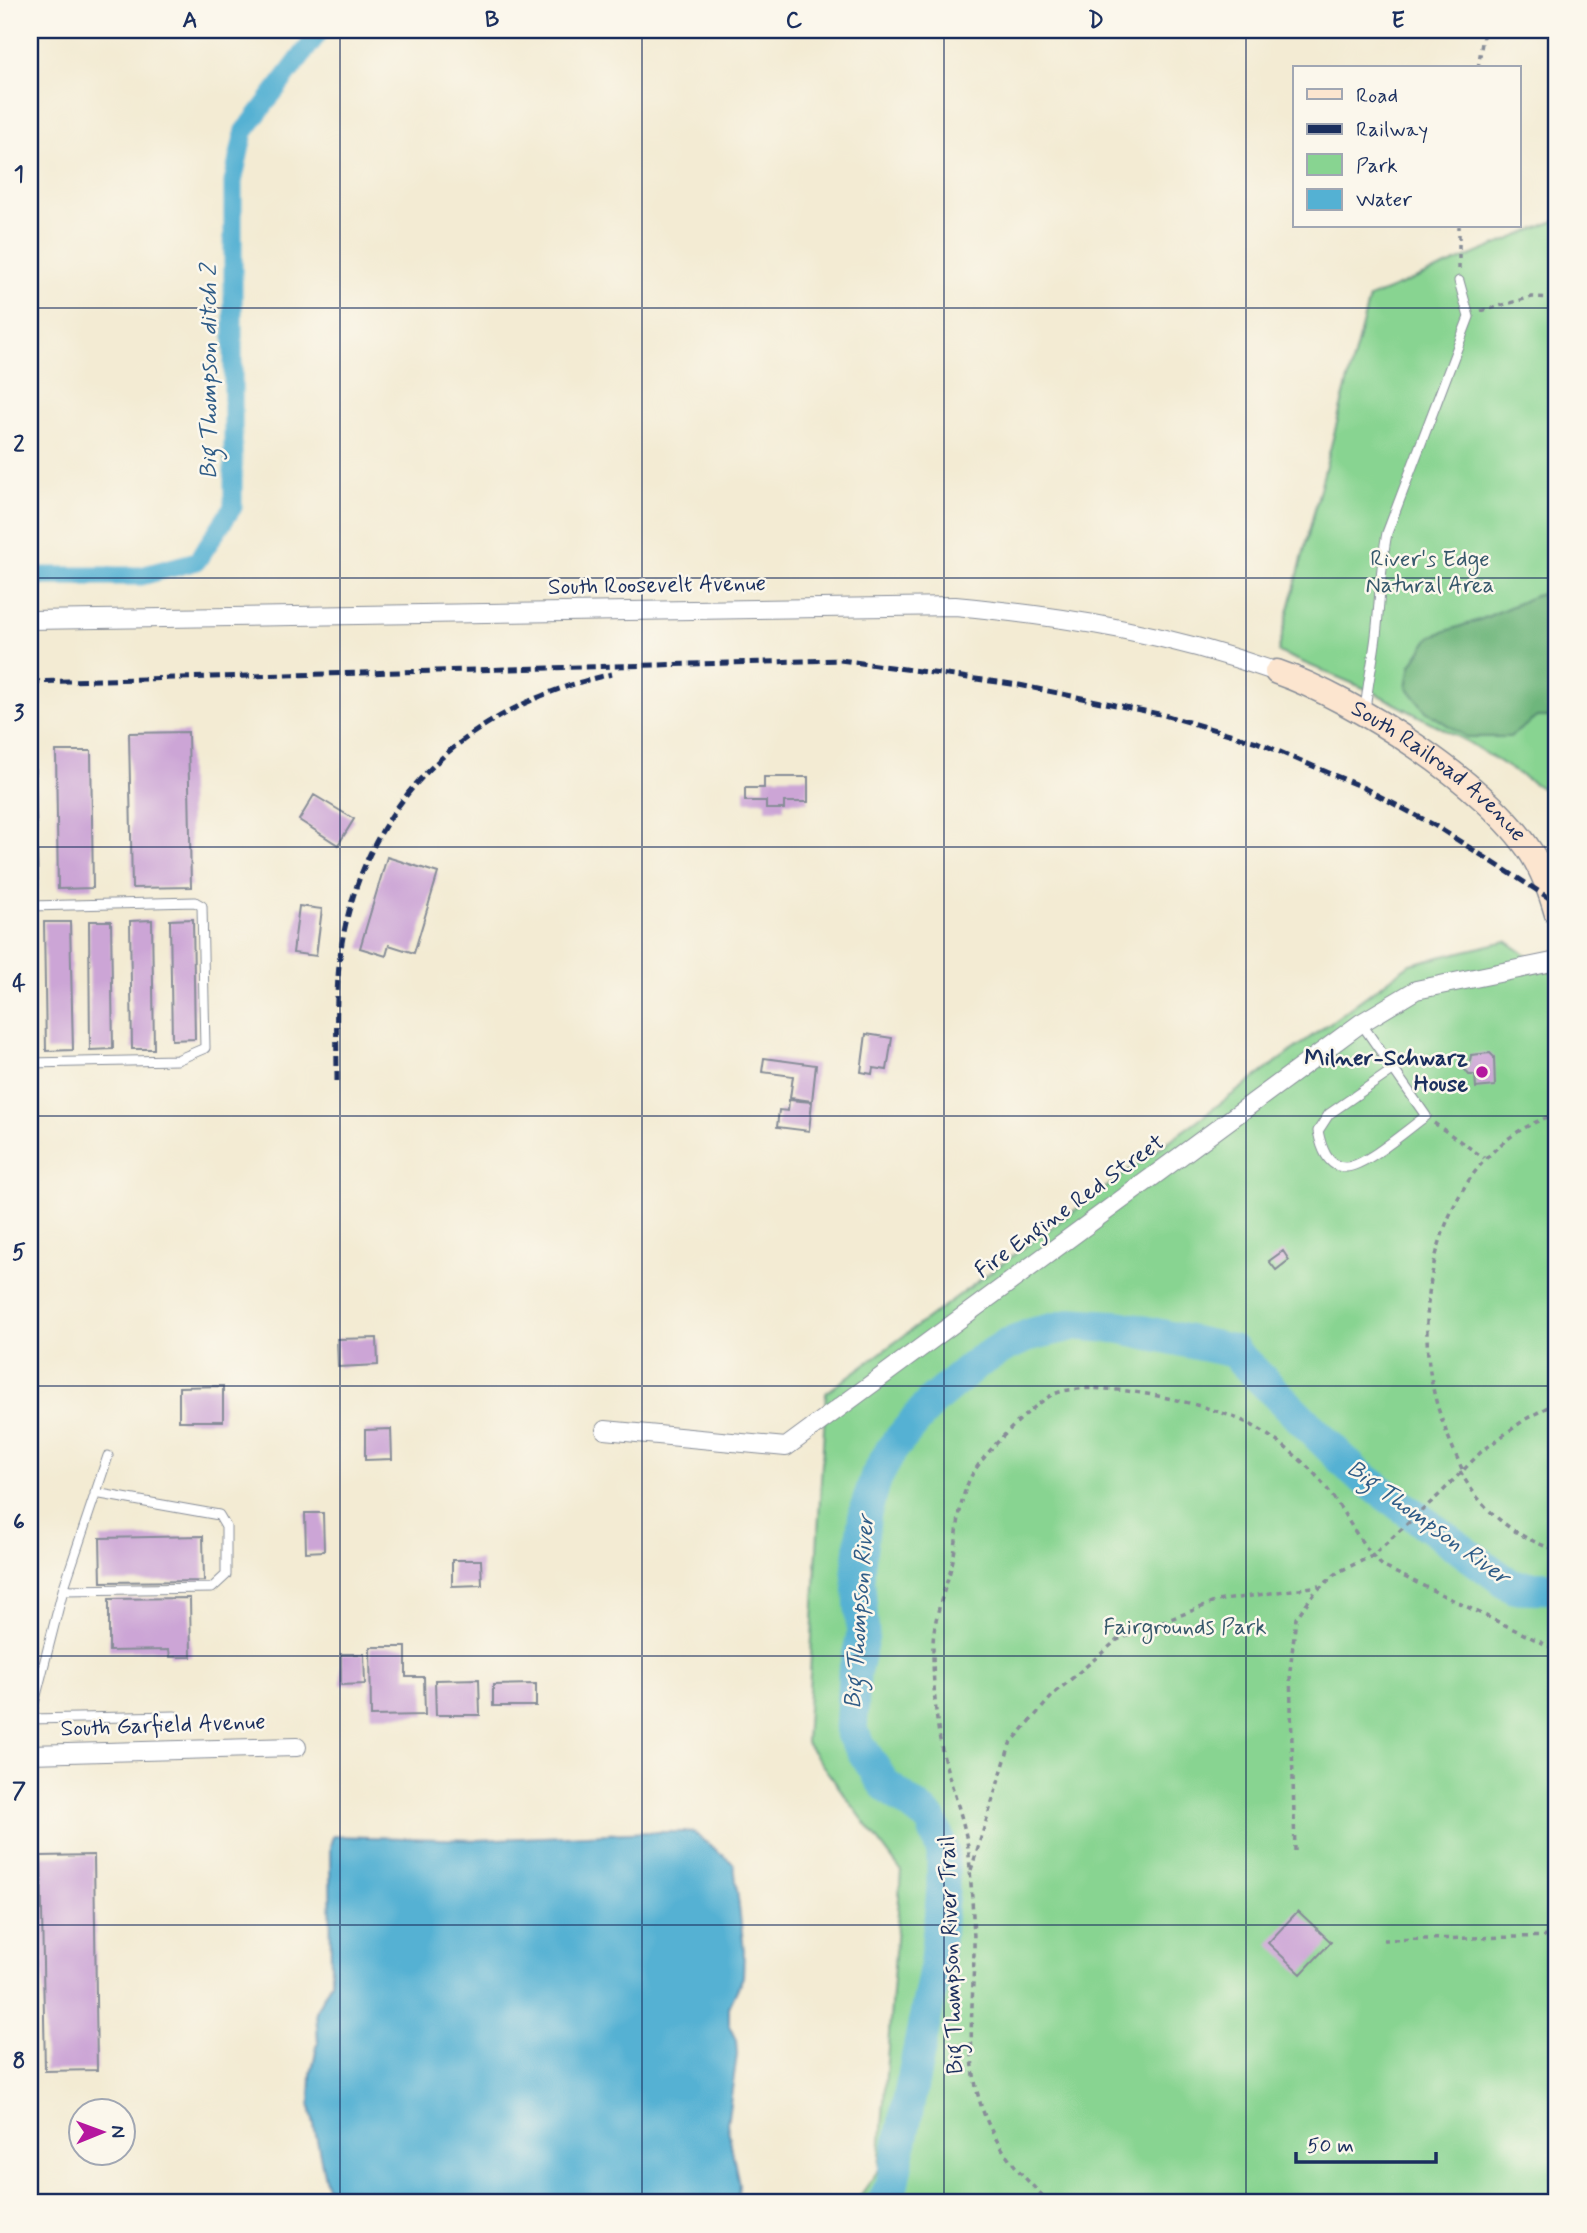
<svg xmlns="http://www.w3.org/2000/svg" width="1587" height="2233" font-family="Mynerve,sans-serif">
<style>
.green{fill:#88d491;stroke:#528278;stroke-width:2}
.forest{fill:#6eb67b;stroke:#44726c;stroke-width:2}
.water{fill:#54b1d3;stroke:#387098;stroke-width:2}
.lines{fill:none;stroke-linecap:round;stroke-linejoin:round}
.canal{stroke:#54b1d3;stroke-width:19}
.river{stroke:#54b1d3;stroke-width:33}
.building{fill:#cca5d6}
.lane-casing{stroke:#878d98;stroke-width:11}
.street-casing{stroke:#878d98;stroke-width:20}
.secondary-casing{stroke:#878d98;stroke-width:27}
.path{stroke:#878d98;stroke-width:3.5;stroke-dasharray:5 5;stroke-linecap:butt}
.lane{stroke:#fff;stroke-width:9}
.street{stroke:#fff;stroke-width:18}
.secondary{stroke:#fce5cf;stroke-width:24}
.rail{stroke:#1b2f5e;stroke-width:5;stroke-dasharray:10 5;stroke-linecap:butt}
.grid{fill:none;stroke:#1b2f5e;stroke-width:2;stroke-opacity:0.55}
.poi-dot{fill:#b5179e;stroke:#fbf7ec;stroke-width:2.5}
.labels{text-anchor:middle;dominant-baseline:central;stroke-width:5;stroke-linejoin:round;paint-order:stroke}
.park-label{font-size:23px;fill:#36586b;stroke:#fbf7ec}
.street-label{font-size:23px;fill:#1b2f5e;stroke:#fbf7ec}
.poi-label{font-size:23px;font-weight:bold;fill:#1b2f5e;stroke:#fbf7ec;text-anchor:end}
.water-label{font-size:24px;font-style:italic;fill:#2f5c87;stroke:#fbf7ec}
.neatline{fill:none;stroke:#1b2f5e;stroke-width:2.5}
.grid-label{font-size:23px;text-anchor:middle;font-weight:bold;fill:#1b2f5e}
</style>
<rect width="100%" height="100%" fill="#fbf7ec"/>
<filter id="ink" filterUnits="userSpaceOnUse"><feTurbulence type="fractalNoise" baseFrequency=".0143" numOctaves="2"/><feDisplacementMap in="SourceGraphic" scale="14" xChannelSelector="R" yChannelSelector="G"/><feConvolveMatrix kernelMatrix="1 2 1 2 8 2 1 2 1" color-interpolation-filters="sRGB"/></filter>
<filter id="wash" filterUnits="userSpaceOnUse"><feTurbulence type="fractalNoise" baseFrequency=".00686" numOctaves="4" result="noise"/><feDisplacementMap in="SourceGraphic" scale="28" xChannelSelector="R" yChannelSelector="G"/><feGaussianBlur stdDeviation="1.57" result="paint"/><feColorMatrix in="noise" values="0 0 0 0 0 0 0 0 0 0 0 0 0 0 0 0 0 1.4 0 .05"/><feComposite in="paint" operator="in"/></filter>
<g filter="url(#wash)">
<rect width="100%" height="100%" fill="#f3ebd3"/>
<path class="green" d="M1557 220V798L1466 741 1373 692 1278 652 1369 298Z
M1506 941 1557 976V2203H855L879 2169 901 1871 806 1743 826 1393 1410 964Z"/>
<path class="forest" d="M1544 592 1557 610V717H1537L1510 737H1466L1426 711 1407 687 1411 665 1431 636 1482 619Z"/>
<path class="water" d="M650 1832H693L734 1864 744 1950 743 1977 729 2007V2026L736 2040 737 2055 727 2124 739 2185 737 2203H330L310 2106 311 2074 318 2042 316 2011 331 1982 330 1846 333 1836 476 1840Z"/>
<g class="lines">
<path class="canal" d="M30 576H141L197 561 233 507V182L244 132 321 30"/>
<path class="river" d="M883 2203 892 2185 935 1970 943 1890V1852L931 1820 884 1784 851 1732 854 1674 863 1635 858 1571 865 1513 876 1478 891 1450 931 1402 977 1363 1005 1346 1032 1334 1076 1324 1120 1327 1233 1351 1355 1472 1513 1587 1557 1588"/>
</g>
<g id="blocks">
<path class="building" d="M188 732 191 887 132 888 129 733Z
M30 736H34L38 888 30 889Z
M56 751H91L93 888 58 889Z
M764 777H808V802H784V809H766V801H745V788H764Z
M314 795 354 819 338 845 299 820Z
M387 857 438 873 414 953 389 945 386 956 360 948Z
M299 906 322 909 316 956 293 953Z
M193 919 195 1039 172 1040 170 920Z
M152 920 154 1049H132L130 921Z
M89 921H111L113 1049 90 1050Z
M44 922H70L73 1050 46 1051Z
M866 1034 892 1038 887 1070 873 1068 872 1074 861 1072Z
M1490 1053 1494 1057 1495 1086 1476 1088 1475 1075H1469L1463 1067 1469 1066 1471 1055Z
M764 1058 816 1065 812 1101 790 1098 793 1076 762 1072Z
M789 1100 812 1102 809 1131 777 1127 779 1110 788 1111Z
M1283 1251 1289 1260 1276 1270 1269 1261Z
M377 1338 378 1365 338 1367 337 1339Z
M223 1386V1421H179V1387Z
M391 1429 392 1459 365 1460V1430Z
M305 1513H323L324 1551 306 1552Z
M203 1536 204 1581 101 1582 100 1538Z
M452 1560H481L482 1585 452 1586Z
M190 1598 191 1657H170L169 1650 109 1651V1599Z
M370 1647H406V1677H424L425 1715 371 1716Z
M341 1654H364L365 1684 341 1685Z
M479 1679 480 1715H436L435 1680Z
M536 1684V1706H493V1685Z
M94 1855 97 2070 45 2071 41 1856Z
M1298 1911 1331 1942 1301 1974 1268 1943Z"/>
</g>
</g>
<g filter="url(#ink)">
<use href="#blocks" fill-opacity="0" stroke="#878d98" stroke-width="2"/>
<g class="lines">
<g class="lane-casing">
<path id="lane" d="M1365 712C1367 686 1373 662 1376 636 1380 601 1380 568 1387 533L1469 317 1459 281
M30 906 195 902 202 906 205 1048 177 1060 30 1063
M1361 1023 1426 1116C1409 1128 1366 1166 1346 1167 1327 1168 1321 1146 1318 1131L1329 1114 1394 1069
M63 1590 212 1588 226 1575V1527L219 1515 95 1493
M30 1719 63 1590 108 1456
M30 1719 175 1716"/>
</g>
<g class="street-casing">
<path id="street" d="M30 620 955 606C1071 617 1166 633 1277 672
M605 1430 786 1447 1361 1023 1416 990 1557 961
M30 1754 297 1747"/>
</g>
<g class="secondary-casing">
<g id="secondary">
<path id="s1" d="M1277 672C1355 699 1487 784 1532 854 1544 873 1551 893 1557 914"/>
</g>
</g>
<path class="path" d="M1478 68 1484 30
M1459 269V226
M1481 311 1532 297 1557 298
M1434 1123 1484 1158
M1462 1469C1451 1444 1440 1419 1434 1393 1410 1290 1446 1147 1557 1114
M1460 1471C1481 1510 1515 1538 1557 1550
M1295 1851 1290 1671 1296 1618 1315 1592 1338 1572 1372 1556 1440 1494 1481 1452 1524 1420 1557 1402
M971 1870 1010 1744 1055 1693 1117 1640 1217 1601 1319 1586
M1383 1940 1557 1936
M1050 2203C1038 2191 1025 2179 1015 2166 954 2092 975 2023 974 1939 973 1911 971 1883 969 1855 965 1818 950 1786 942 1750 935 1718 933 1680 933 1647 933 1616 946 1590 953 1560 959 1530 957 1501 973 1473 987 1450 1027 1410 1050 1396 1087 1374 1218 1405 1255 1427 1285 1445 1316 1470 1335 1500 1351 1523 1363 1549 1384 1567L1557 1650"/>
<use href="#lane" class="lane"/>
<use href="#street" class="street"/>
<use href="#secondary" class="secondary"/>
<path class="rail" d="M30 682 840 660 1019 685 1164 715 1257 742 1364 788 1434 825 1557 903
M337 1081C337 1031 334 980 344 932 373 791 476 704 612 674"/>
</g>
</g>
<path class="grid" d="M340 30V2203M642 30V2203M944 30V2203M1246 30V2203M30 308H1557M30 578H1557M30 847H1557M30 1116H1557M30 1386H1557M30 1656H1557M30 1925H1557"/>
<circle class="poi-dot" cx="1482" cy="1072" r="7"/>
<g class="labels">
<g class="park-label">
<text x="1430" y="560">River's Edge<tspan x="1430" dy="26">Natural Area</tspan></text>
<text x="1185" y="1628">Fairgrounds Park</text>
</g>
<g class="street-label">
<text transform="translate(657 586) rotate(-1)">South Roosevelt Avenue</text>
<text stroke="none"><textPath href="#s1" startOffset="191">South Railroad Avenue</textPath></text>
<text transform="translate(1070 1207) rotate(-36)">Fire Engine Red Street</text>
<text transform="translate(163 1726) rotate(-2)">South Garfield Avenue</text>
<text transform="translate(952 1955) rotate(-92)">Big Thompson River Trail</text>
</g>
<g class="poi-label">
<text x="1468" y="1059">Milner-Schwarz<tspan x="1468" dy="26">House</tspan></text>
</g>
<g class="water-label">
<text transform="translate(209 372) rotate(-90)">Big Thompson ditch 2</text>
<text transform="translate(1428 1523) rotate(36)">Big Thompson River</text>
<text transform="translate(860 1612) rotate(-86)">Big Thompson River</text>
</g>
</g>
<rect width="1587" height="2233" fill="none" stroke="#fbf7ec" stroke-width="77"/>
<rect x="1293" y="66" width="228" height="161" fill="#fbf7ec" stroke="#a1a7b3" stroke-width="2"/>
<rect x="1307" y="89" width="35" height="10" fill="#fce5cf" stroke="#a1a7b3" stroke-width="2"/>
<text x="1356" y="102" font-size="21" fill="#1b2f5e">Road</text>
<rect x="1307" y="124" width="35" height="10" fill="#1b2f5e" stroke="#a1a7b3" stroke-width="2"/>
<text x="1356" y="136" font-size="21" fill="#1b2f5e">Railway</text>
<rect x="1307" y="154" width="35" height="21" fill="#88d491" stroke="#a1a7b3" stroke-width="2"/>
<text x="1356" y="172" font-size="21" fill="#1b2f5e">Park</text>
<rect x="1307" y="189" width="35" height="21" fill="#54b1d3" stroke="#a1a7b3" stroke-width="2"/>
<text x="1356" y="206" font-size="21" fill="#1b2f5e">Water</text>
<g transform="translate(102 2132) rotate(89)"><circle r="33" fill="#fbf7ec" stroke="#a1a7b3" stroke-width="2"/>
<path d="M0-5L12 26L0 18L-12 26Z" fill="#b5179e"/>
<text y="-10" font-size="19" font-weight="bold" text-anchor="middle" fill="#1b2f5e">N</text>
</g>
<path d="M1296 2152v10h140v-10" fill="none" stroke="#1b2f5e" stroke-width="3.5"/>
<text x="1307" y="2152" font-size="21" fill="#1b2f5e" stroke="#fbf7ec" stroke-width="5" paint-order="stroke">50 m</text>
<rect x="38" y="38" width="1510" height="2156" class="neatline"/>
<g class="grid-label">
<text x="190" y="27">A</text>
<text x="492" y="27">B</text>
<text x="794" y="27">C</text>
<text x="1096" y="27">D</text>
<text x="1398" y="27">E</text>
<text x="19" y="181">1</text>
<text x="19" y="451">2</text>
<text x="19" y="720">3</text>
<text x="19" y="990">4</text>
<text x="19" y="1259">5</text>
<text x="19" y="1529">6</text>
<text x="19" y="1798">7</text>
<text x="19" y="2068">8</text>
</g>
</svg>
